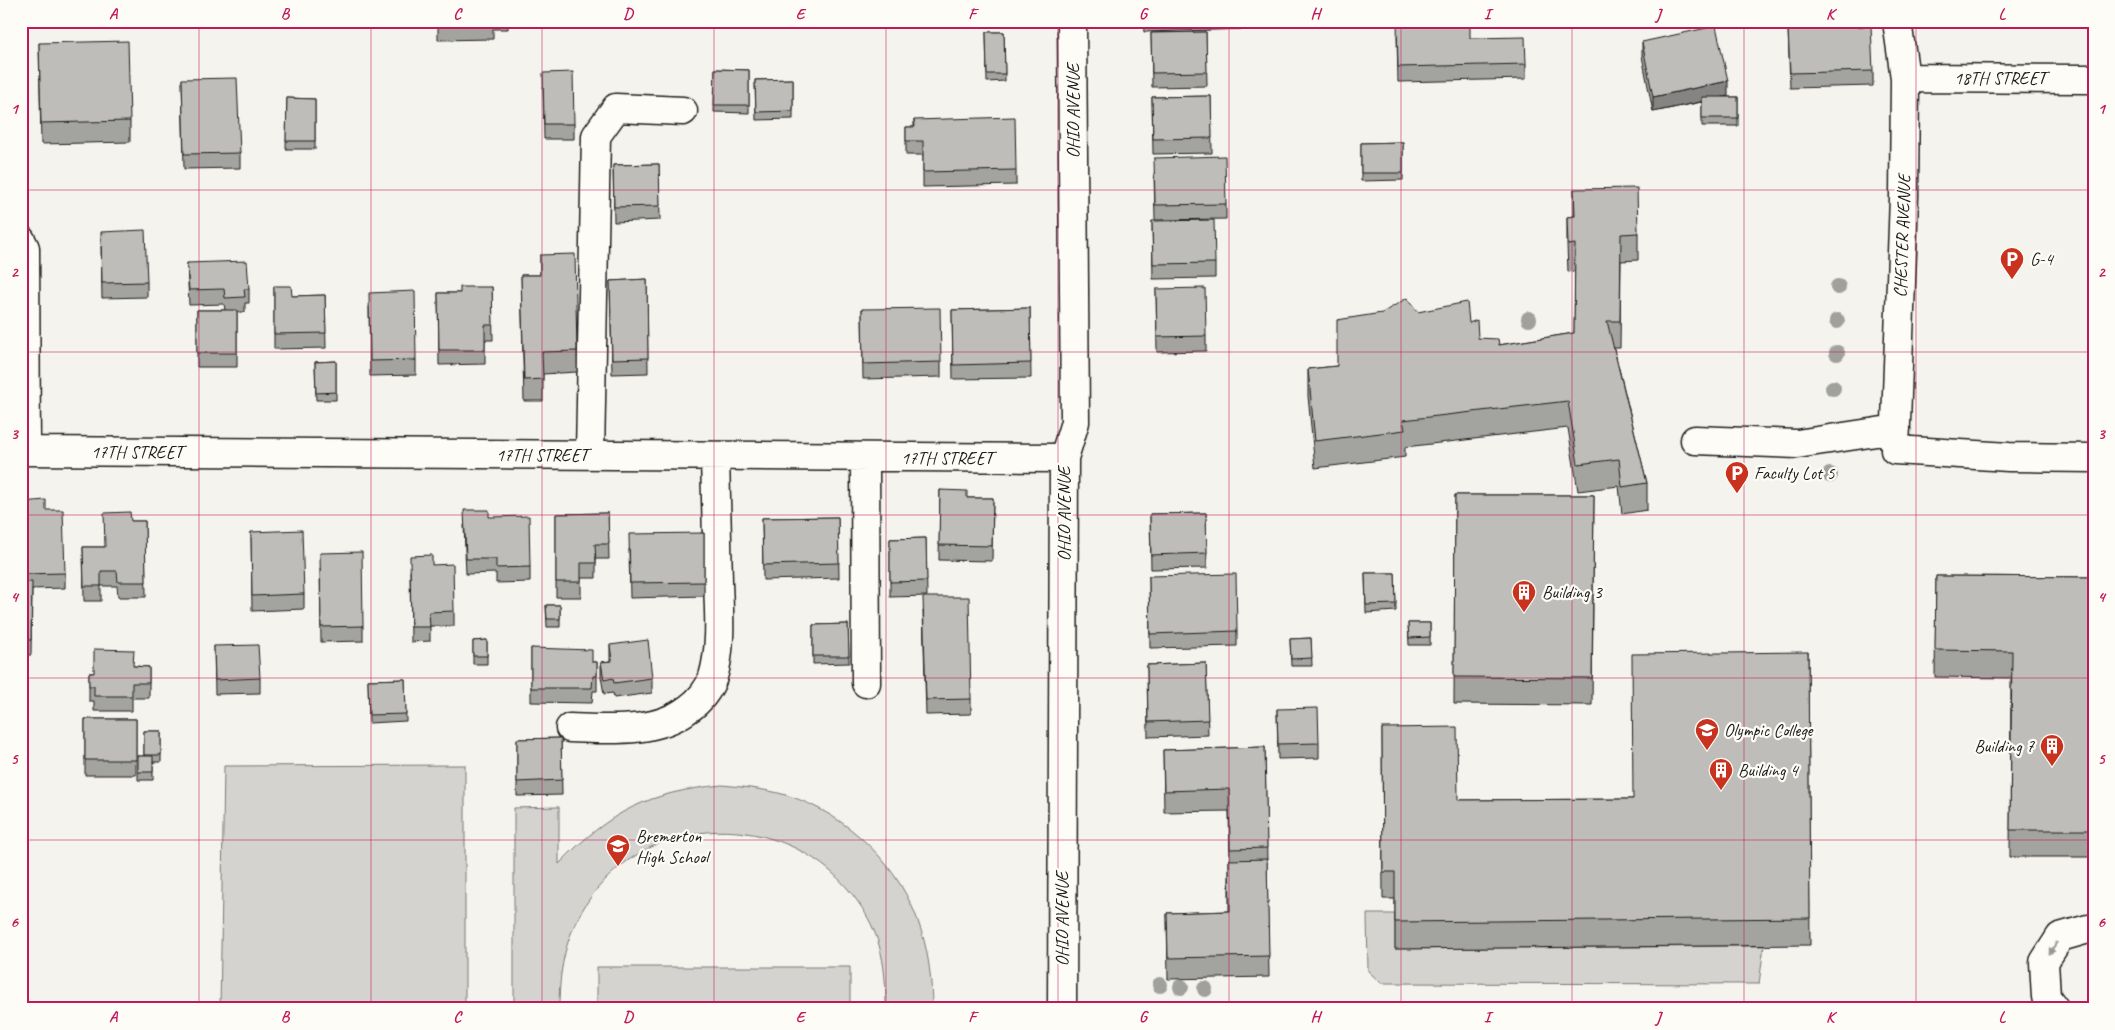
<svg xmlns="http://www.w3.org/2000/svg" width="2115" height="1030" font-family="Caveat,sans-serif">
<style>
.green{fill:#d4d3cf;stroke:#787876}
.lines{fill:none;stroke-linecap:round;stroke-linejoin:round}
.minor-casing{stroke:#1c1c1c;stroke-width:31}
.minor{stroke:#fdfcf7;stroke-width:28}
.tree{fill:#a0a09d}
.wall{fill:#a3a3a0;stroke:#1c1c1c}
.shaded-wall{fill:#858482;stroke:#1c1c1c}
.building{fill:#bebdba;stroke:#1c1c1c}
.oneway{fill:#989794}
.grid{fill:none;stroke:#c2185b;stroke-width:1;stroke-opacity:0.55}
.labels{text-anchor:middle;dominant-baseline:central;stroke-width:4.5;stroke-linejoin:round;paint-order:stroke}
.street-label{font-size:18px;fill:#1c1c1c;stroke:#fdfcf7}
.poi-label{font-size:18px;fill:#1c1c1c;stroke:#fdfcf7;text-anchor:start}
.neatline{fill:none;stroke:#c2185b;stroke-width:2}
.grid-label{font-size:16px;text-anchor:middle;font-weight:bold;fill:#c2185b}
</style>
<rect width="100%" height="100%" fill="#f4f3ee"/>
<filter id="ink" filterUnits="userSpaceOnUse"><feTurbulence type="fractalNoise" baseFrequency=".02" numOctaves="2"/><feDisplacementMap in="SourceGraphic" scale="10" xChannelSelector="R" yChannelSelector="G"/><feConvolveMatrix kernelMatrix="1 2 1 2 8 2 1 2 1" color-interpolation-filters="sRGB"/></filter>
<g filter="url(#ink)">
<path class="green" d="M465 765V1009H220L224 766Z
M722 785C743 787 765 789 786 795 848 814 902 867 921 930 929 955 932 982 932 1009H886C886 987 885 966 879 945 871 916 851 889 829 870 749 803 624 825 577 920 563 948 559 978 559 1009H514V808L559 807V864C610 811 649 792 722 785Z
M1367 914H1395V949L1764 946 1759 984 1381 983 1368 971Z
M597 967H850V1009H597Z"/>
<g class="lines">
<g class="minor-casing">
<path id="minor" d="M1897 21 1905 78 1904 197 1895 450 2009 457 2094 458
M1905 78 2094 79
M21 240 25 248 26 451
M1695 440 1797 444 1896 429
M21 451 1064 458
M590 455 596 136 616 108 683 111
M865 457 866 683
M570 728C608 729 656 734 688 709 699 702 709 689 713 677 722 647 719 612 718 582 717 540 716 498 715 456
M1062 1009 1064 458 1075 422 1072 21
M2055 1009 2046 997 2044 962 2060 937 2088 929 2094 930"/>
</g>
<use href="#minor" class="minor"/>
</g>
<g class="tree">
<circle cx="1838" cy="287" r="8"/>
<circle cx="1529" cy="319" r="8"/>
<circle cx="1837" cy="321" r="8"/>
<circle cx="1837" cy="353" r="8"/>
<circle cx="1833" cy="388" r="8"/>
<circle cx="1830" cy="475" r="8"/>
<circle cx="1160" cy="985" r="8"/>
<circle cx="1181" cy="987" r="8"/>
<circle cx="1205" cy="989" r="8"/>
</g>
<path class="wall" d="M426 21H508V29H493V39L438 40V26L426 27Z
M776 21H832V25L776 27Z
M1143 21H1250V29L1144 32Z
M1788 28 1873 71V86L1790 88Z
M986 32H1004L1005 81 987 82Z
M1206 32 1207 86 1152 87 1151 33Z
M1397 35 1470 38 1526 64V79L1398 82Z
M1642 42 1728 96 1724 97H1738V126H1702V102L1653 112 1642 56Z
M39 43 130 121V142L41 144Z
M715 69 749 70V113L714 112Z
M182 79 240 153V168L184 169Z
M793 79V119L756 120 755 80Z
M543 87 574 124V139H544Z
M1211 96 1212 153 1153 154 1152 97Z
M287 98 315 99V149H286Z
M914 120 1016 170V185L923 187V155H906V127H914Z
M1403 142V180L1361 181V143Z
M659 164 660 220 614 222 613 165Z
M1154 173 1226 204V219L1155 220Z
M1574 189 1638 233V260L1621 261 1620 348H1614L1647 483V510L1622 514 1619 486 1578 491 1568 428 1405 447V457L1315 468 1308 396V369L1337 366 1418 312 1469 323 1478 338 1499 345 1574 333 1575 271 1568 272 1567 244V217L1574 216Z
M1152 221 1215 263V278L1153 279Z
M101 246 147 282V297L102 298Z
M540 255 577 351V372L543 374V401H524L521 275H540Z
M187 263 249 289V303H245V312H237V367H197V310H225L224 304 189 305Z
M647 279 648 373 612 374 610 281Z
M274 286 292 296 325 295 326 348 274 349Z
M492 287 493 340H485V364L439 365 438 293H460Z
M1156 289 1206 336V351L1157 352Z
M369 307 416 360V375L370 376Z
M1030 308 1031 378 953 379 952 310Z
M862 309 941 362V377L863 379Z
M336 361V400H316L315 362Z
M940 490 967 498H993L992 561 939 560Z
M1455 495H1594L1592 705 1454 704Z
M46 510 65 573V588L32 589 31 655H21V582H22L21 526Z
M608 513 609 559H596V578H581V597H556V514Z
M1206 513 1207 568 1151 569 1150 514Z
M489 517 530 567V582L496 583V573L466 574 464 525Z
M838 517 839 578 763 580 762 518Z
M131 521H145L146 597H118L117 586H101V601H84L83 547H104Z
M251 532 304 594V609L252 611Z
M704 533V596L630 598 629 549Z
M926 538 927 596 890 597V539Z
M432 565 454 611V626H430V641L411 642 410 571Z
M320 568 363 626V641L321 642Z
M1365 573H1395L1396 611 1366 613Z
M1149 576 1237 631V646L1150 648Z
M1936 576 2094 577V857H2010L2011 678 1935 677Z
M546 605H560V627H547Z
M923 611 971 699V714L926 715Z
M1408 623H1430V645H1409Z
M848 624 849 663 813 664V625Z
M1311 638 1312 666H1291L1290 639Z
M487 640V664H473V641Z
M610 645 652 678V693L614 698 613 693 604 694 601 677V662L610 661Z
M214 646 260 678V693L215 694Z
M531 648 592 662H597V691H593L592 703 531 702Z
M1808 652 1810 945 1395 949V899H1383L1382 728 1458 800 1633 799Z
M21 655H25V680H21Z
M1206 663 1208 735 1148 737 1147 665Z
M134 666 149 667V698H132V711H94V701H89V673H94Z
M405 679 406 721 369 723 368 680Z
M1277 709 1319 743V758L1278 759Z
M85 719H136V775H85Z
M144 731H161V762H153V780H138V756H144Z
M561 738 562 795 517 796V739Z
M1265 747 1269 977 1168 979 1167 913 1229 911V860H1230L1229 811 1164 812 1163 750Z"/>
<path class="shaded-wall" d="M1728 81V96L1653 112V97Z"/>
<path class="building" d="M438 21H492L493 24 438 25Z
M1397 21H1470V38L1525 37 1526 64 1398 67Z
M1716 26 1728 81 1653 97 1642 42Z
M1871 26 1873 71 1790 73 1788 28Z
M986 32H1004L1005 74H987Z
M1206 32 1207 72 1152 73 1151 33Z
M128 41 130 121 41 123 39 43Z
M715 69 749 70V105H714Z
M573 72 574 124H544L543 73Z
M237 78 240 153 184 154 182 79Z
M793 79V111L756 112 755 80Z
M1211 96 1212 138 1153 139 1152 97Z
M1702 97H1738V118H1702Z
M287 98 315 99V141H286Z
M1015 117 1016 170 923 172V141H906V127H915L914 120Z
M1403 142V173H1361V143Z
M1225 156 1226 204 1155 205 1154 158Z
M659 164 660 206 614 207 613 165Z
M1637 188 1638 233 1621 234 1620 321H1607L1647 483 1622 487 1619 459 1578 464 1568 401 1403 420 1405 430 1315 441 1308 369 1337 366V320L1382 313 1407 298 1418 312 1467 302 1469 323 1477 320 1478 338 1498 339 1499 345 1574 333 1575 244 1568 245 1567 217 1575 216 1574 189Z
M1214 220 1215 263 1153 264 1152 221Z
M145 230 147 282 102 283 101 232Z
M575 254 577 351 542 352 543 379 524 380 521 275H540V255Z
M247 261 249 289H244L245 297 225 298 224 289 189 290 187 263Z
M647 279 648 358 612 359 610 281Z
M274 286H291L292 296 325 295 326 333 274 334Z
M460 287H492L493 325H485V350H439L438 293H460Z
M1205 288 1206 336 1157 337 1156 289Z
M415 291 416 360 370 361 369 293Z
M940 308 941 362 863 364 862 309Z
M1030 308 1031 363 953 365 952 310Z
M197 310H237V353H197Z
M336 361V392L316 393 315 362Z
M940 490 967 491V498H993L992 546 939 545Z
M1455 495H1594L1592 678 1454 677Z
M46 500V510H63L65 573 23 574 21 502Z
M464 510H489V517L529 516 530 567 496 568V559H466Z
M130 512 131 521H145L146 582H118L117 571H101V586H84L83 547H105L104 513Z
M608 513 609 544H595L596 563H581V582H556V514Z
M1206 513 1207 553 1151 555 1150 514Z
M838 517 839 563 763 565 762 518Z
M302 530 304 594 252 596 251 532Z
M704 533V582L630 583 629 534Z
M926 538 927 581 890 582V539Z
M362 552 363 626 321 627 320 553Z
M432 555V565L453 564 454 611 429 612 430 627H411L410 556Z
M1365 573H1395L1396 604 1366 605Z
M1236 574 1237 631 1150 634 1149 576Z
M1936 576 2094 577V830H2010L2012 651 1935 650Z
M21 582H32L31 640H21Z
M923 597H969L971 699 926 700Z
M546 605H560V619H547Z
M1408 623H1430V637L1409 638Z
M848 624 849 656H813V625Z
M1311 638 1312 658 1291 659 1290 639Z
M487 640V656H473V641Z
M648 640 652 678 614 683 613 678 604 680 601 662 612 661 610 645Z
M258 645 260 678 215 680 214 646Z
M531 648 592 650V662H597V676H593L592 688H531Z
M94 649 134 650 133 666 149 667V683H132V696H94V686H89V673H94Z
M1808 652 1810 918 1395 922V872H1383L1382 728 1457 727 1458 800 1633 799 1632 654Z
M21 655H25V672H21Z
M1206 663 1208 720 1148 722 1147 665Z
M405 679 406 714 369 715 368 680Z
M1318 708 1319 743 1278 744 1277 709Z
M85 719H136V760H85Z
M144 731H161V755H144Z
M561 738 562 780 517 782V739Z
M1265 747 1267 848 1230 849 1229 789 1164 791 1163 750Z
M138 756H153V772H138Z
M1267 859 1269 956 1168 958 1167 913 1230 911 1229 860Z
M1250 1004H1336L1337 1009H1250Z"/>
<defs><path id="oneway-solid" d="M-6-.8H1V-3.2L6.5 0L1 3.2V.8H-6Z" transform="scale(1.25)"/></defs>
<use class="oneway" href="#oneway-solid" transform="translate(2053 948) rotate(123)"/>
</g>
<path class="grid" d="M199 21V1009M371 21V1009M542 21V1009M714 21V1009M886 21V1009M1058 21V1009M1229 21V1009M1401 21V1009M1572 21V1009M1744 21V1009M1916 21V1009M21 190H2094M21 352H2094M21 515H2094M21 678H2094M21 840H2094"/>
<defs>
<g id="parking-pin" transform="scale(1.25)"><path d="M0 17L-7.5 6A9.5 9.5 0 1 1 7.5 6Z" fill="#c8321e" stroke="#fdfcf7"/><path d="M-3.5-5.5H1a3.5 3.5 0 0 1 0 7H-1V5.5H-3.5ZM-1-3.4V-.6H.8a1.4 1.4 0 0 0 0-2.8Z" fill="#fff"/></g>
<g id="building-pin" transform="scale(1.25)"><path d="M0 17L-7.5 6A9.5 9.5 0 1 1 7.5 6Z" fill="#c8321e" stroke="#fdfcf7"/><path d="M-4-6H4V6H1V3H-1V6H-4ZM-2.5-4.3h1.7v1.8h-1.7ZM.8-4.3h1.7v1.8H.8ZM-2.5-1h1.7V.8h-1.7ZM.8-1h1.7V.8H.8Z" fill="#fff"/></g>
<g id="university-pin" transform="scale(1.25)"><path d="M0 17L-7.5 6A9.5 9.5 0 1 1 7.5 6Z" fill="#c8321e" stroke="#fdfcf7"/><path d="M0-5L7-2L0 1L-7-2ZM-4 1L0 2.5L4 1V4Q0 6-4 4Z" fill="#fff"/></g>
<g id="school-pin" transform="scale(1.25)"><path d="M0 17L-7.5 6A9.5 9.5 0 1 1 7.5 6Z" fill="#c8321e" stroke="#fdfcf7"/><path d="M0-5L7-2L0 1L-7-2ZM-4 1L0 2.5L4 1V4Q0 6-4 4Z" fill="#fff"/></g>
</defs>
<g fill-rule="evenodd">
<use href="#parking-pin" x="2012" y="259"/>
<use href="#parking-pin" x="1737" y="473"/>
<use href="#building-pin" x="1524" y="592"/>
<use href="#university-pin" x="1707" y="730"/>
<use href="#building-pin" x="2052" y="746"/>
<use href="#building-pin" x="1721" y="770"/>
<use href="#school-pin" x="618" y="846"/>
</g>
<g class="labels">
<g class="street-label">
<text x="2000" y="78">18TH STREET</text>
<text transform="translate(1073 111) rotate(-90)">OHIO AVENUE</text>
<text transform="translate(1902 236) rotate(-88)">CHESTER AVENUE</text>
<text x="137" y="452">17TH STREET</text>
<text x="542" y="455">17TH STREET</text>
<text x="947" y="458">17TH STREET</text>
<text transform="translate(1064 514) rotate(-90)">OHIO AVENUE</text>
<text transform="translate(1062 919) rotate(-90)">OHIO AVENUE</text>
</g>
<g class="poi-label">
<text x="2030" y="259">G-4</text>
<text x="1754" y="473">Faculty Lot 5</text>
<text x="1542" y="592">Building 3</text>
<text x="1724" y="730">Olympic College</text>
<text x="2034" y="746" text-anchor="end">Building 7</text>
<text x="1738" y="770">Building 4</text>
<text x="636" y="836">Bremerton<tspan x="636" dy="21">High School</tspan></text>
</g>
</g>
<rect width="2115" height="1030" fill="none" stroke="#fdfcf7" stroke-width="55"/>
<rect x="28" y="28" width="2060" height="974" class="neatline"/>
<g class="grid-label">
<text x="113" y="19">A</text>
<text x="285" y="19">B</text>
<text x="457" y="19">C</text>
<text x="628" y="19">D</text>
<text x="800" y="19">E</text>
<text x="972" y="19">F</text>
<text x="1143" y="19">G</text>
<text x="1315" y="19">H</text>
<text x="1487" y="19">I</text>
<text x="1658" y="19">J</text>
<text x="1830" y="19">K</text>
<text x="2002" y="19">L</text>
<text x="14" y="114">1</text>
<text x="2101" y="114">1</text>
<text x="14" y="277">2</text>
<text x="2101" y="277">2</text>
<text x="14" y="439">3</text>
<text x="2101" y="439">3</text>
<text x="14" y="602">4</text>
<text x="2101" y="602">4</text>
<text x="14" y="764">5</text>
<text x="2101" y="764">5</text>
<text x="14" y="927">6</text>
<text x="2101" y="927">6</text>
<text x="113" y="1022">A</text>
<text x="285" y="1022">B</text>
<text x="457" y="1022">C</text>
<text x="628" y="1022">D</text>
<text x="800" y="1022">E</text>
<text x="972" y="1022">F</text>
<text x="1143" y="1022">G</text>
<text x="1315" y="1022">H</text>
<text x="1487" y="1022">I</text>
<text x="1658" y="1022">J</text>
<text x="1830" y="1022">K</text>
<text x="2002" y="1022">L</text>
</g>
</svg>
